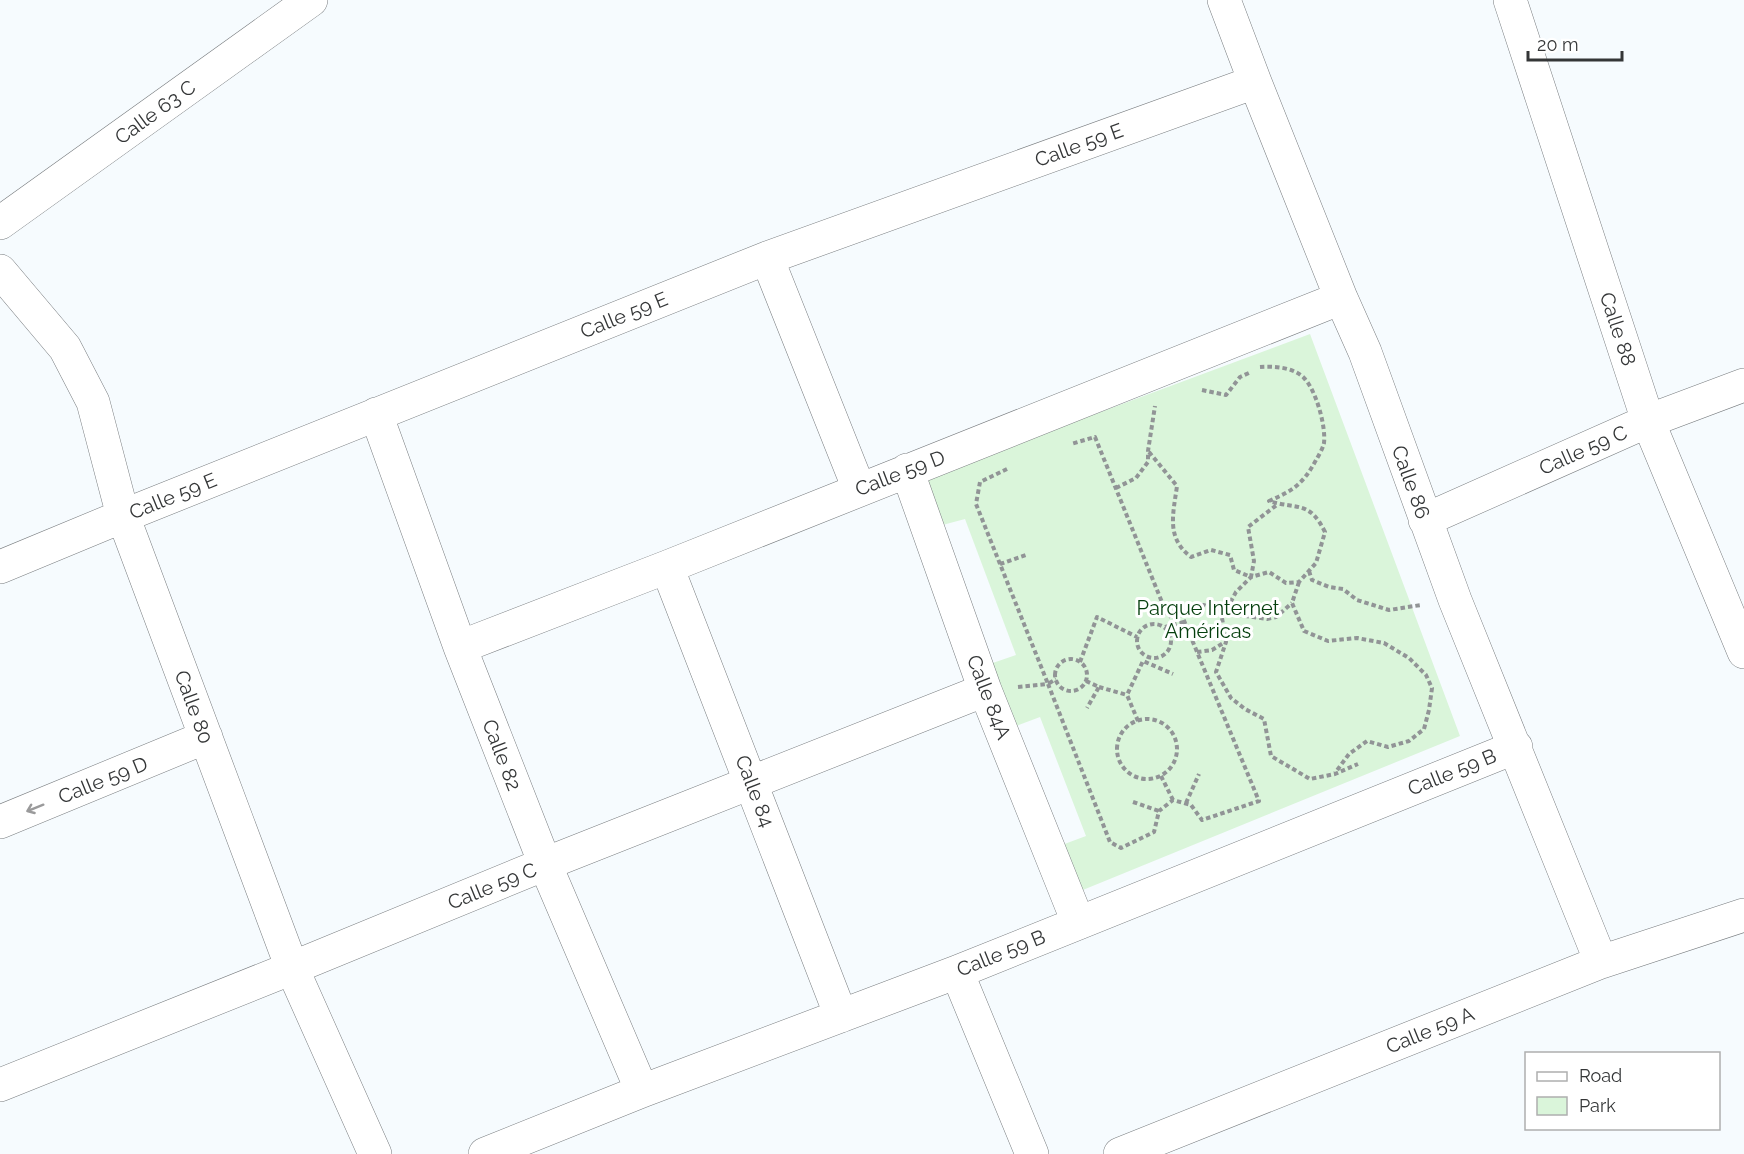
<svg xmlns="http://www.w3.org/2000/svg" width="1744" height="1154" font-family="Raleway,sans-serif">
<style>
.green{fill:#daf5da}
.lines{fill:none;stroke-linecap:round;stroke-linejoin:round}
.minor-casing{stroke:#7a7e81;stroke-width:34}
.path{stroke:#919496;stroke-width:4;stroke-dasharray:4.5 3;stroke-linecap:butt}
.minor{stroke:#fff;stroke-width:33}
.oneway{stroke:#9a9a9b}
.labels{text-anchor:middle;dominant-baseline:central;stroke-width:6;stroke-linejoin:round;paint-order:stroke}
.street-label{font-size:20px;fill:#343637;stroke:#fff}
.park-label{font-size:20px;fill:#053f0d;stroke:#fff}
</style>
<rect width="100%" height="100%" fill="#f6fbfe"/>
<path class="green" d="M1310 334 1460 736 1073 894 1051 849 1086 836 1040 717 1011 728 984 666 1016 655 965 519 935 527 919 494 934 474Z"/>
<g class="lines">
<g class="minor-casing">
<path id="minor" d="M1224 0 1255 82 1341 298 1365 352 1455 600 1601 962
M1510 0 1648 421 1744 652
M0 223 311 0
M767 258 859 489
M0 271 65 348 93 402 123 516 292 968 375 1154
M376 414 460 647 545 864 642 1091
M907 470 985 690 1078 922
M1425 520 1648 421 1744 385
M0 567 123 516 767 258 1255 82
M667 567 841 1016
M460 647 667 567 1341 298
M0 822 206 737
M957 972 1032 1154
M0 1085 292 968 545 864 985 690
M485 1154 642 1091 957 972 1516 747
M1120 1154 1601 962 1744 915"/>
</g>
<path class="path" d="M1260 367C1274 366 1293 367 1304 378 1316 390 1326 426 1324 443 1323 448 1319 455 1316 460 1303 484 1294 490 1269 501 1298 510 1309 500 1325 532L1316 563 1299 582 1286 583 1269 572 1251 577 1236 592 1222 618 1226 642 1216 672 1231 698 1245 709 1264 719 1271 756 1310 779 1335 774 1358 764
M1202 390 1226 395 1240 377 1251 372
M1149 452 1177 486C1173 515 1166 538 1191 557L1211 550 1230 555 1234 570 1251 577 1254 561 1248 527 1278 504
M1007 469 980 482 976 504 1048 684 1056 679
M1116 488 1136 478 1148 462V451L1155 406
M1000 564 1026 555
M1309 571 1312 580 1329 587 1343 589 1357 600 1389 610 1421 605
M1299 582 1292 603 1304 631 1328 641 1357 638 1384 643 1409 658 1426 675 1432 688 1429 710 1424 729 1409 741 1388 747 1367 741 1349 754 1335 773
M1180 611 1192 605H1204L1225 613 1267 619 1276 617 1292 603
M1137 641a17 17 0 1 1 34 0a17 17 0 1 1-34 0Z
M1165 627 1184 622
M1197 652 1212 650 1225 642
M1055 675a16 16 0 1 1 32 0a16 16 0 1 1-32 0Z
M1080 662 1097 617 1137 637
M1086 681 1099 687 1087 708
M1018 687 1048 684 1110 842 1121 848 1154 832 1159 811 1173 800 1191 805 1202 820 1259 801 1180 611 1168 617 1095 437 1071 444
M1099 687 1127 695
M1117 749a30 30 0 1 1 60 0a30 30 0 1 1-60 0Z
M1138 721 1127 695 1143 661 1173 674
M1161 776 1173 800
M1133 802 1159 811
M1186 803 1199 774"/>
<use href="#minor" class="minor"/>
</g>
<defs><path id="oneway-shaft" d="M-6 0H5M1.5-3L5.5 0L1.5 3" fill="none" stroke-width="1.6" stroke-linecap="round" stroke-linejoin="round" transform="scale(1.5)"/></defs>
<use class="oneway" href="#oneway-shaft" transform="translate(35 808) rotate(158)"/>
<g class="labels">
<g class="street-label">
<text transform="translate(155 112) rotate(-36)">Calle 63 C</text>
<text transform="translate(1079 145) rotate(-20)">Calle 59 E</text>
<text transform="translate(624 315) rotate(-22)">Calle 59 E</text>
<text transform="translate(1618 329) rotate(72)">Calle 88</text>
<text transform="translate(1583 450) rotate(-24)">Calle 59 C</text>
<text transform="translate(900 473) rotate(-21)">Calle 59 D</text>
<text transform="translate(1411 482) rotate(70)">Calle 86</text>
<text transform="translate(173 496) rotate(-22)">Calle 59 E</text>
<text transform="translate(989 697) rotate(69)">Calle 84A</text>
<text transform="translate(194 707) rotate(70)">Calle 80</text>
<text transform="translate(502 755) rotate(69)">Calle 82</text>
<text transform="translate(1452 772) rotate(-22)">Calle 59 B</text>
<text transform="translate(103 780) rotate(-22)">Calle 59 D</text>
<text transform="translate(755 791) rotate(69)">Calle 84</text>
<text transform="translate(492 886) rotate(-22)">Calle 59 C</text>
<text transform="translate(1001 953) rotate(-22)">Calle 59 B</text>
<text transform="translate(1430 1030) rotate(-22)">Calle 59 A</text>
</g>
<g class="park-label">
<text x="1208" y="608">Parque Internet<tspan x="1208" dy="23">Américas</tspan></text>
</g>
</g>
<rect x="1525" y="1052" width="195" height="78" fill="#ffffff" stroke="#aeafaf" stroke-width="1.5"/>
<rect x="1537" y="1072" width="30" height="9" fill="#ffffff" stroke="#aeafaf" stroke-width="1.5"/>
<text x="1579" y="1082" font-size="18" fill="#343637">Road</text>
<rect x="1537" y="1097" width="30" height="18" fill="#daf5da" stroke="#aeafaf" stroke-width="1.5"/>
<text x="1579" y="1112" font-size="18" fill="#343637">Park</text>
<path d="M1528 51v9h94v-9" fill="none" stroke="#343637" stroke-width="3"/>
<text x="1537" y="51" font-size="18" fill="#343637" stroke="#ffffff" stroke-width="4.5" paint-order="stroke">20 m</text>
</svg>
